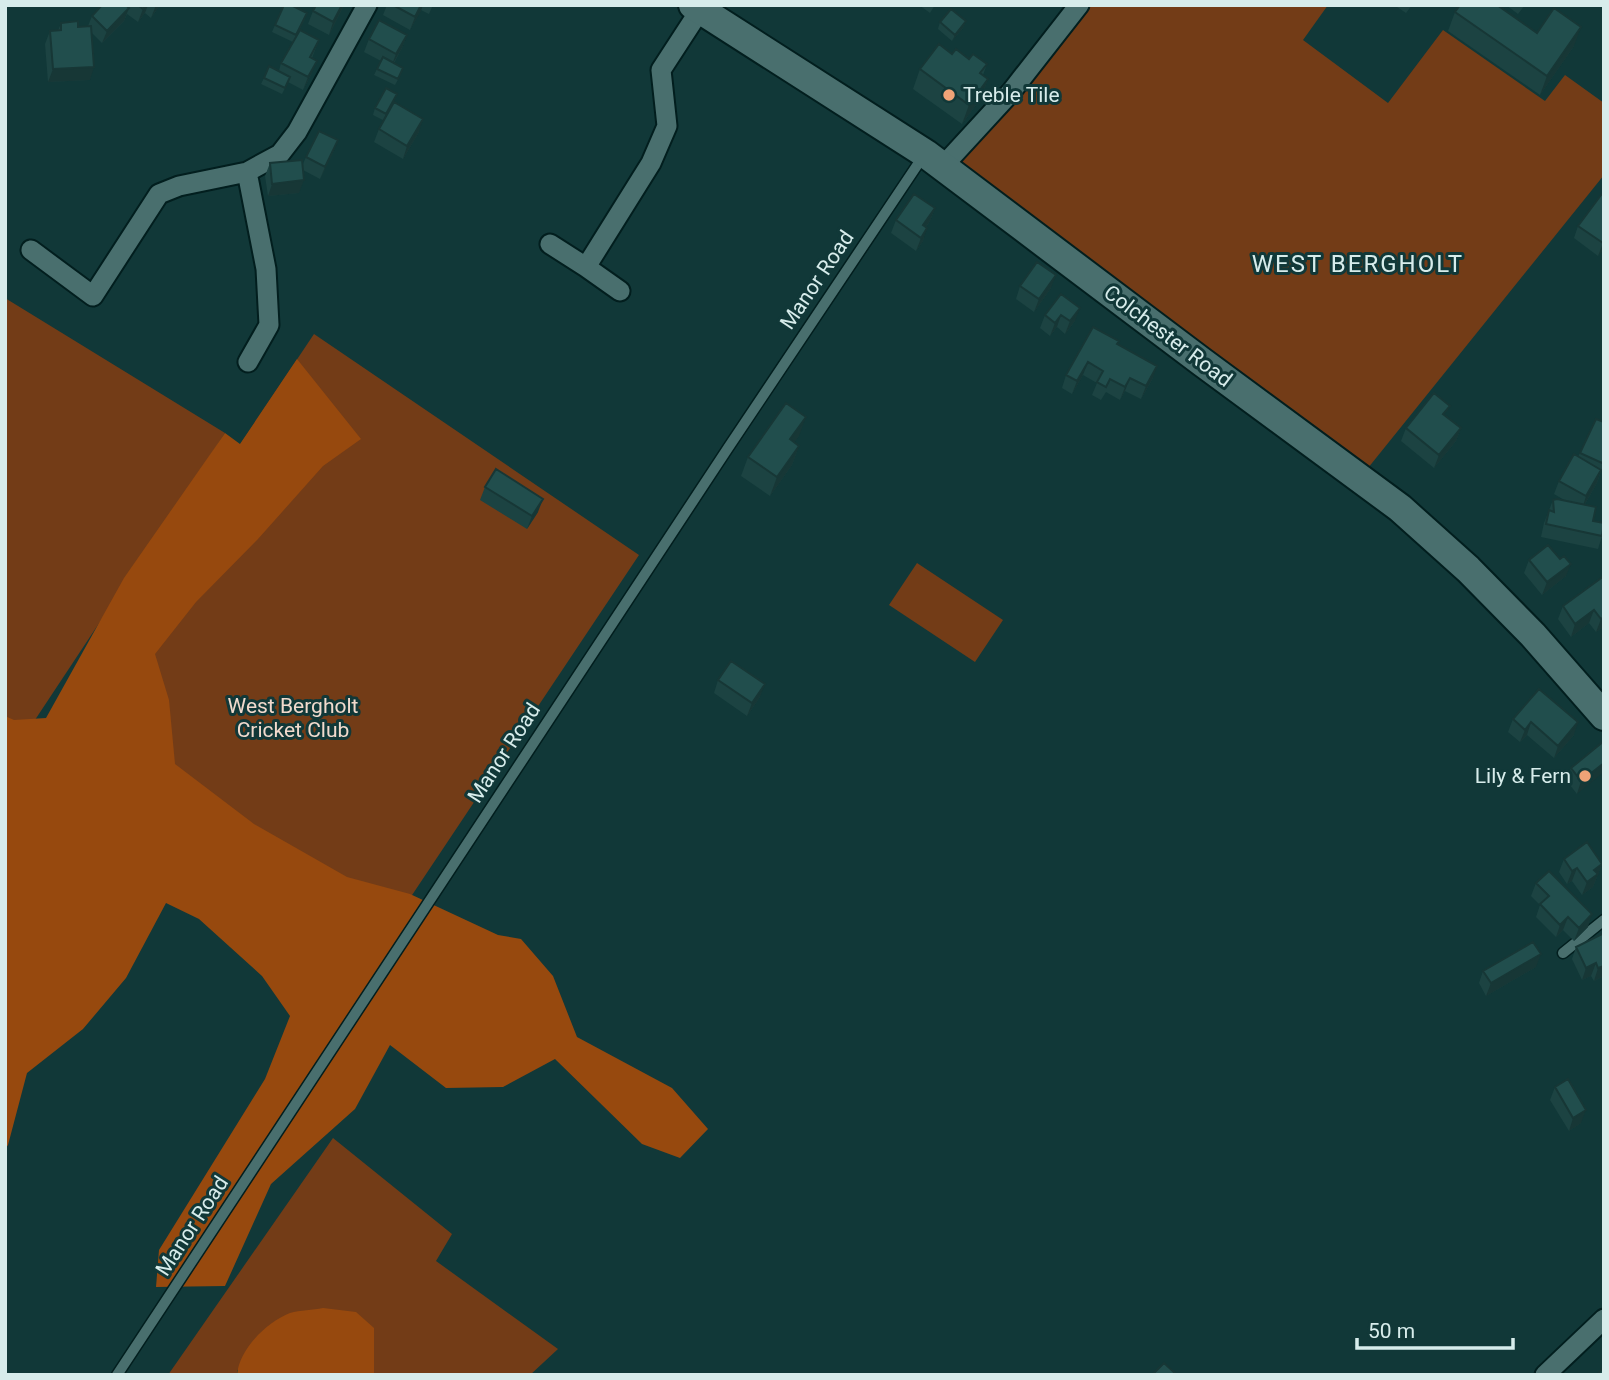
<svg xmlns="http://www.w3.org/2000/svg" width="1609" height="1380" font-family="Roboto,sans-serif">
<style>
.green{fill:#733c17}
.forest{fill:#97490e}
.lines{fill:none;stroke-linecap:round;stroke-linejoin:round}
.lane-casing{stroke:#021e1e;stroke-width:13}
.street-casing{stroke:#021e1e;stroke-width:23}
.secondary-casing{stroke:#021e1e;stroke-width:32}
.lane{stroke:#496f6e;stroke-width:10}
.street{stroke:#496f6e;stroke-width:19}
.secondary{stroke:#496f6e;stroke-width:28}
.wall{fill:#1c4342}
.shaded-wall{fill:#173736}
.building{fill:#214e4d;stroke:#173736;stroke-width:2}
.poi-dot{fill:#efa377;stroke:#113838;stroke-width:2.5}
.labels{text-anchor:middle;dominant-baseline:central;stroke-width:6;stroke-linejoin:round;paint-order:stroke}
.poi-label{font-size:21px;fill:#d7eceb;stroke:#113838;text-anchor:start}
.street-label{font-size:21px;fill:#d7eceb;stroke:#113838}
.park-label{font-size:21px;fill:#f1dacd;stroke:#113838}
.quarter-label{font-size:24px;letter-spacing:2px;fill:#d7eceb;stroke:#113838}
</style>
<rect width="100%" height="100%" fill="#113838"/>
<path class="green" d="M1087 5H1328L1303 40 1388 103 1443 30 1545 101 1565 75 1604 103V175L1368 468 957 163Z
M5 298 225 433 23 738 5 727Z
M314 334 639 555 342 1000 19 775Z
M917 563 1003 620 975 662 889 605Z
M333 1138 452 1234 436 1261 558 1349 530 1375H374V1328L237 1370V1375H168Z"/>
<path class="forest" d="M297 359 361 439 323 466 258 539 196 602 155 654 169 700 175 764 254 824 347 877 410 894 498 935 521 939 553 976 577 1037 672 1088 708 1129 680 1158 642 1144 555 1059 503 1087 446 1088 390 1045 355 1109 271 1184 225 1286 156 1287 159 1250 265 1079 290 1016 262 976 199 919 166 903 126 978 83 1029 27 1073 8 1145 5 1149V716L14 720 46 718 124 578 225 433 240 444Z
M323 1308 356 1312 374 1328V1375H237C239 1349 267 1322 290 1313 300 1310 313 1310 323 1308Z"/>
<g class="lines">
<g class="lane-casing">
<path id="lane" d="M1563 953 1604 920
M117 1375 728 448 924 155"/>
</g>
<g class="street-casing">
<path id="street" d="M943 166 1011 92 1079 5
M247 172 266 269 269 325 248 362
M550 244 586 267
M31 250 93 296 159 194 179 186 247 172 280 154 297 132 367 5
M620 291 586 267 651 163 667 126 661 70 700 10
M1545 1375 1604 1319"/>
</g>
<g class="secondary-casing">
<path id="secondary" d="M693 5 926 154 1202 362 1400 508 1468 569 1533 635 1604 716"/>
</g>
<use href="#lane" class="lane"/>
<use href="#street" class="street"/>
<use href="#secondary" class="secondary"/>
</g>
<path class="wall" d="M102 5H160L151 18 145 13 138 22 127 14 124 21 102 43 92 33 90 80 48 82 45 44 50 31H58L61 23 78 27 88 26 92 16Z
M344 5 329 35 308 24 313 11Z
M387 5H433L429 14 421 10 410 30 383 15Z
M919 5H935L930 13Z
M1394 5H1412L1406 13Z
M1506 5H1525L1518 14Z
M1455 12 1537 33 1574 46 1540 95 1448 31Z
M305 19 296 36 319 40 312 58V73L303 90 288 82 282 94 261 84 264 78 279 71 281 63 293 42 272 32 275 25Z
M966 21 963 28 952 41 938 29 940 22Z
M407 35 402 48 394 63 401 74 395 85 374 75 381 61 364 52 369 39Z
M952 54 987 64 983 75 988 79 981 98 962 124 913 89 920 69Z
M397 94 383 120 373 115 375 108Z
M379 129 419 132 403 159 374 142Z
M338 140 333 153 320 179 303 170 299 193 268 196 265 176 270 163 302 166 306 157Z
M1604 191V249L1598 256 1574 238 1578 226Z
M935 208 930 221 926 227 923 241 916 251 891 233 896 220Z
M1020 286 1051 288 1034 312 1016 299Z
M1061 294 1075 321 1065 334 1057 327 1050 336 1040 328 1045 315Z
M1118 344 1153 378 1141 399 1125 391 1120 400 1106 392 1101 400 1092 395 1097 383 1083 375 1072 394 1062 388 1066 375Z
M1446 416 1461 428 1456 441 1434 468 1401 441 1406 428Z
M1596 419 1604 463 1597 483 1585 504 1602 536 1598 549 1541 537 1544 523 1553 500 1566 501 1554 494 1559 481 1578 457Z
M799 436 794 442 799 446 792 465 770 496 741 476 748 457Z
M485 487 538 512 527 529 480 500Z
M1560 559 1566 576 1542 595 1524 573 1529 560Z
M1604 576V631L1602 628 1596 632 1589 623 1571 637 1558 619 1563 606Z
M718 680 760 697 747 716 714 693Z
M1539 689 1574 735 1554 758 1527 735 1520 742 1508 732 1513 719Z
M1604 741 1577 794 1566 780 1571 768Z
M1564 859 1602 864 1593 887 1582 895 1572 881 1567 884 1559 872Z
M1536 883 1588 927 1574 941 1563 930 1556 937 1536 917 1540 905 1531 896Z
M1604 933V976L1594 981 1591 976 1582 980 1572 959 1576 947Z
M1536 967 1486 996 1479 983 1483 971Z
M1555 1087 1581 1123 1569 1131 1550 1100Z"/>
<path class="shaded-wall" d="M146 5H148L145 13 138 22 143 9Z
M156 5H160L151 18Z
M342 5H344L329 35 333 22Z
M421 5H423L421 11 410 30 415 17Z
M129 8 124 21 102 43 107 31Z
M966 21 963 28 952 41 955 35Z
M1581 27 1574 46 1540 95 1547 76Z
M407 35 402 48 391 67 396 54Z
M317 61 312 73 303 90 308 77Z
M94 67 90 80 48 82 53 69Z
M988 79 981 98 962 124 969 105Z
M423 119 419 132 403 159 407 146Z
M338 140 333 153 320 179 325 167Z
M304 180 299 193 268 196 272 184Z
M935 208 930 221 918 238 923 225Z
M927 228 923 241 916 251 921 238Z
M1604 242V249L1598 256 1603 243Z
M1056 275 1051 288 1034 312 1039 299Z
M1080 308 1075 321 1065 334 1070 321Z
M1061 315 1057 327 1050 336 1055 323Z
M1088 362 1083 375 1072 394 1077 381Z
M1157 366 1153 378 1141 399 1146 386Z
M1130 378 1125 391 1120 400 1125 387Z
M806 417 799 436 783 458 790 439Z
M1461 428 1456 441 1434 468 1439 455Z
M799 446 792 465 770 496 777 477Z
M1601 470 1597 483 1582 509 1586 496Z
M543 499 538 512 527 529 532 516Z
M1571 564 1566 576 1542 595 1547 582Z
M1594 610 1589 623 1571 637 1575 624Z
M1604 617V622L1602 628 1596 632 1601 619Z
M765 684 760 697 747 716 752 703Z
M1531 722 1527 735 1520 742 1525 730Z
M1578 722 1574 735 1554 758 1558 746Z
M1604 763V772L1577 794 1581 781Z
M1602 864 1593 887 1582 895 1587 882 1594 870Z
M1577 868 1572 881 1567 884 1572 871Z
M1592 914 1588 927 1574 941 1579 928Z
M1568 917 1563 930 1556 937 1560 925Z
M1541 954 1536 967 1486 996 1491 983Z
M1596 963 1591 976 1582 980 1586 968Z
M1604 966V976L1594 981 1598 968Z
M1586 1110 1581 1123 1569 1131 1573 1118Z"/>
<path class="building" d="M102 5H126L129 8 107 31 92 16Z
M138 5H146L143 9Z
M284 5H291L307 13 296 35 275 25Z
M316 5H342L333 22 313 11Z
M393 5H421L415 17Z
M1460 5H1497L1537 33 1554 8 1581 27 1547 76 1455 12Z
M951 9 966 21 955 35 940 22Z
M379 20 407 35 396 54 369 39Z
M78 21V27L91 26 94 67 53 69 50 31 61 30V23Z
M300 30 319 40 310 57 317 61 308 77 281 63Z
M939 44 952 54 956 49 969 59 973 54 987 64 980 73 988 79 969 105 920 69Z
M383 57 403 68 398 79 377 69Z
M269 66 290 77 285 88 264 78Z
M386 88 397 94 386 114 375 108Z
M394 102 423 119 407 146 379 129Z
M319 131 338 140 325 167 306 157Z
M302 160 304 180 272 184 270 163Z
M1604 191V242L1603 243 1578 226Z
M914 194 935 208 923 225 927 228 921 238 896 220Z
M1037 262 1056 275 1039 299 1020 286Z
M1061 294 1080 308 1070 321 1061 315 1055 323 1045 315Z
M1093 327 1119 341 1117 344 1157 366 1146 386 1130 378 1125 387 1110 379 1106 387 1097 382 1103 371 1088 362 1077 381 1066 375Z
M1434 393 1450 406 1443 414 1461 428 1439 455 1406 428Z
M786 403 806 417 790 439 799 446 777 477 748 457Z
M1596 419 1604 422V460L1602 463 1580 453Z
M1574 454 1601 470 1586 496 1559 481Z
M496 469 543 499 532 516 485 487Z
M1557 499 1596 507 1593 521 1604 523 1602 536 1546 524 1549 510 1554 512 1553 500Z
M1548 545 1560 559 1564 556 1571 564 1547 582 1529 560Z
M1604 576V617L1601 619 1594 610 1575 624 1563 606Z
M731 661 765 684 752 703 718 680Z
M1539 689 1578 722 1558 746 1531 722 1525 730 1513 719Z
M1604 741V763L1581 781 1571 768Z
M1587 842 1602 864 1594 870 1598 874 1587 882 1577 868 1572 871 1564 859Z
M1549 871 1592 914 1579 928 1568 917 1560 925 1540 904 1549 896 1536 883Z
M1604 933V966L1598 968 1596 963 1586 968 1576 947Z
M1533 942 1541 954 1491 983 1483 971Z
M1568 1079 1586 1110 1573 1118 1555 1087Z
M1164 1363 1177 1375H1152Z
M1604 1367V1375H1597Z"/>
<g class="poi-dot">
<circle cx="949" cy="95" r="7"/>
<circle cx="1585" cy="776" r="7"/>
</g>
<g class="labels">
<g class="poi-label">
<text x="963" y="95">Treble Tile</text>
<text x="1571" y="776" text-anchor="end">Lily &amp; Fern</text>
</g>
<g class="street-label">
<text transform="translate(817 280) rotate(-56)">Manor Road</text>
<text transform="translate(1168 336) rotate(37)">Colchester Road</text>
<text transform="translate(504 753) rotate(-57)">Manor Road</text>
<text transform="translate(192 1226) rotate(-57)">Manor Road</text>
</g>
<g class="park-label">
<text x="293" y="706">West Bergholt<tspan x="293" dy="24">Cricket Club</tspan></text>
</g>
<g class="quarter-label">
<text x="1358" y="264">WEST BERGHOLT</text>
</g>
</g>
<rect width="1609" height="1380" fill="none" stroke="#d7eceb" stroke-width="14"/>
<path d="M1357 1338v10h156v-10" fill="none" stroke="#d7eceb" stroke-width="3.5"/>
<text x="1368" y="1338" font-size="21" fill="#d7eceb" stroke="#113838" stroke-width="5" paint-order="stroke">50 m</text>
</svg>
